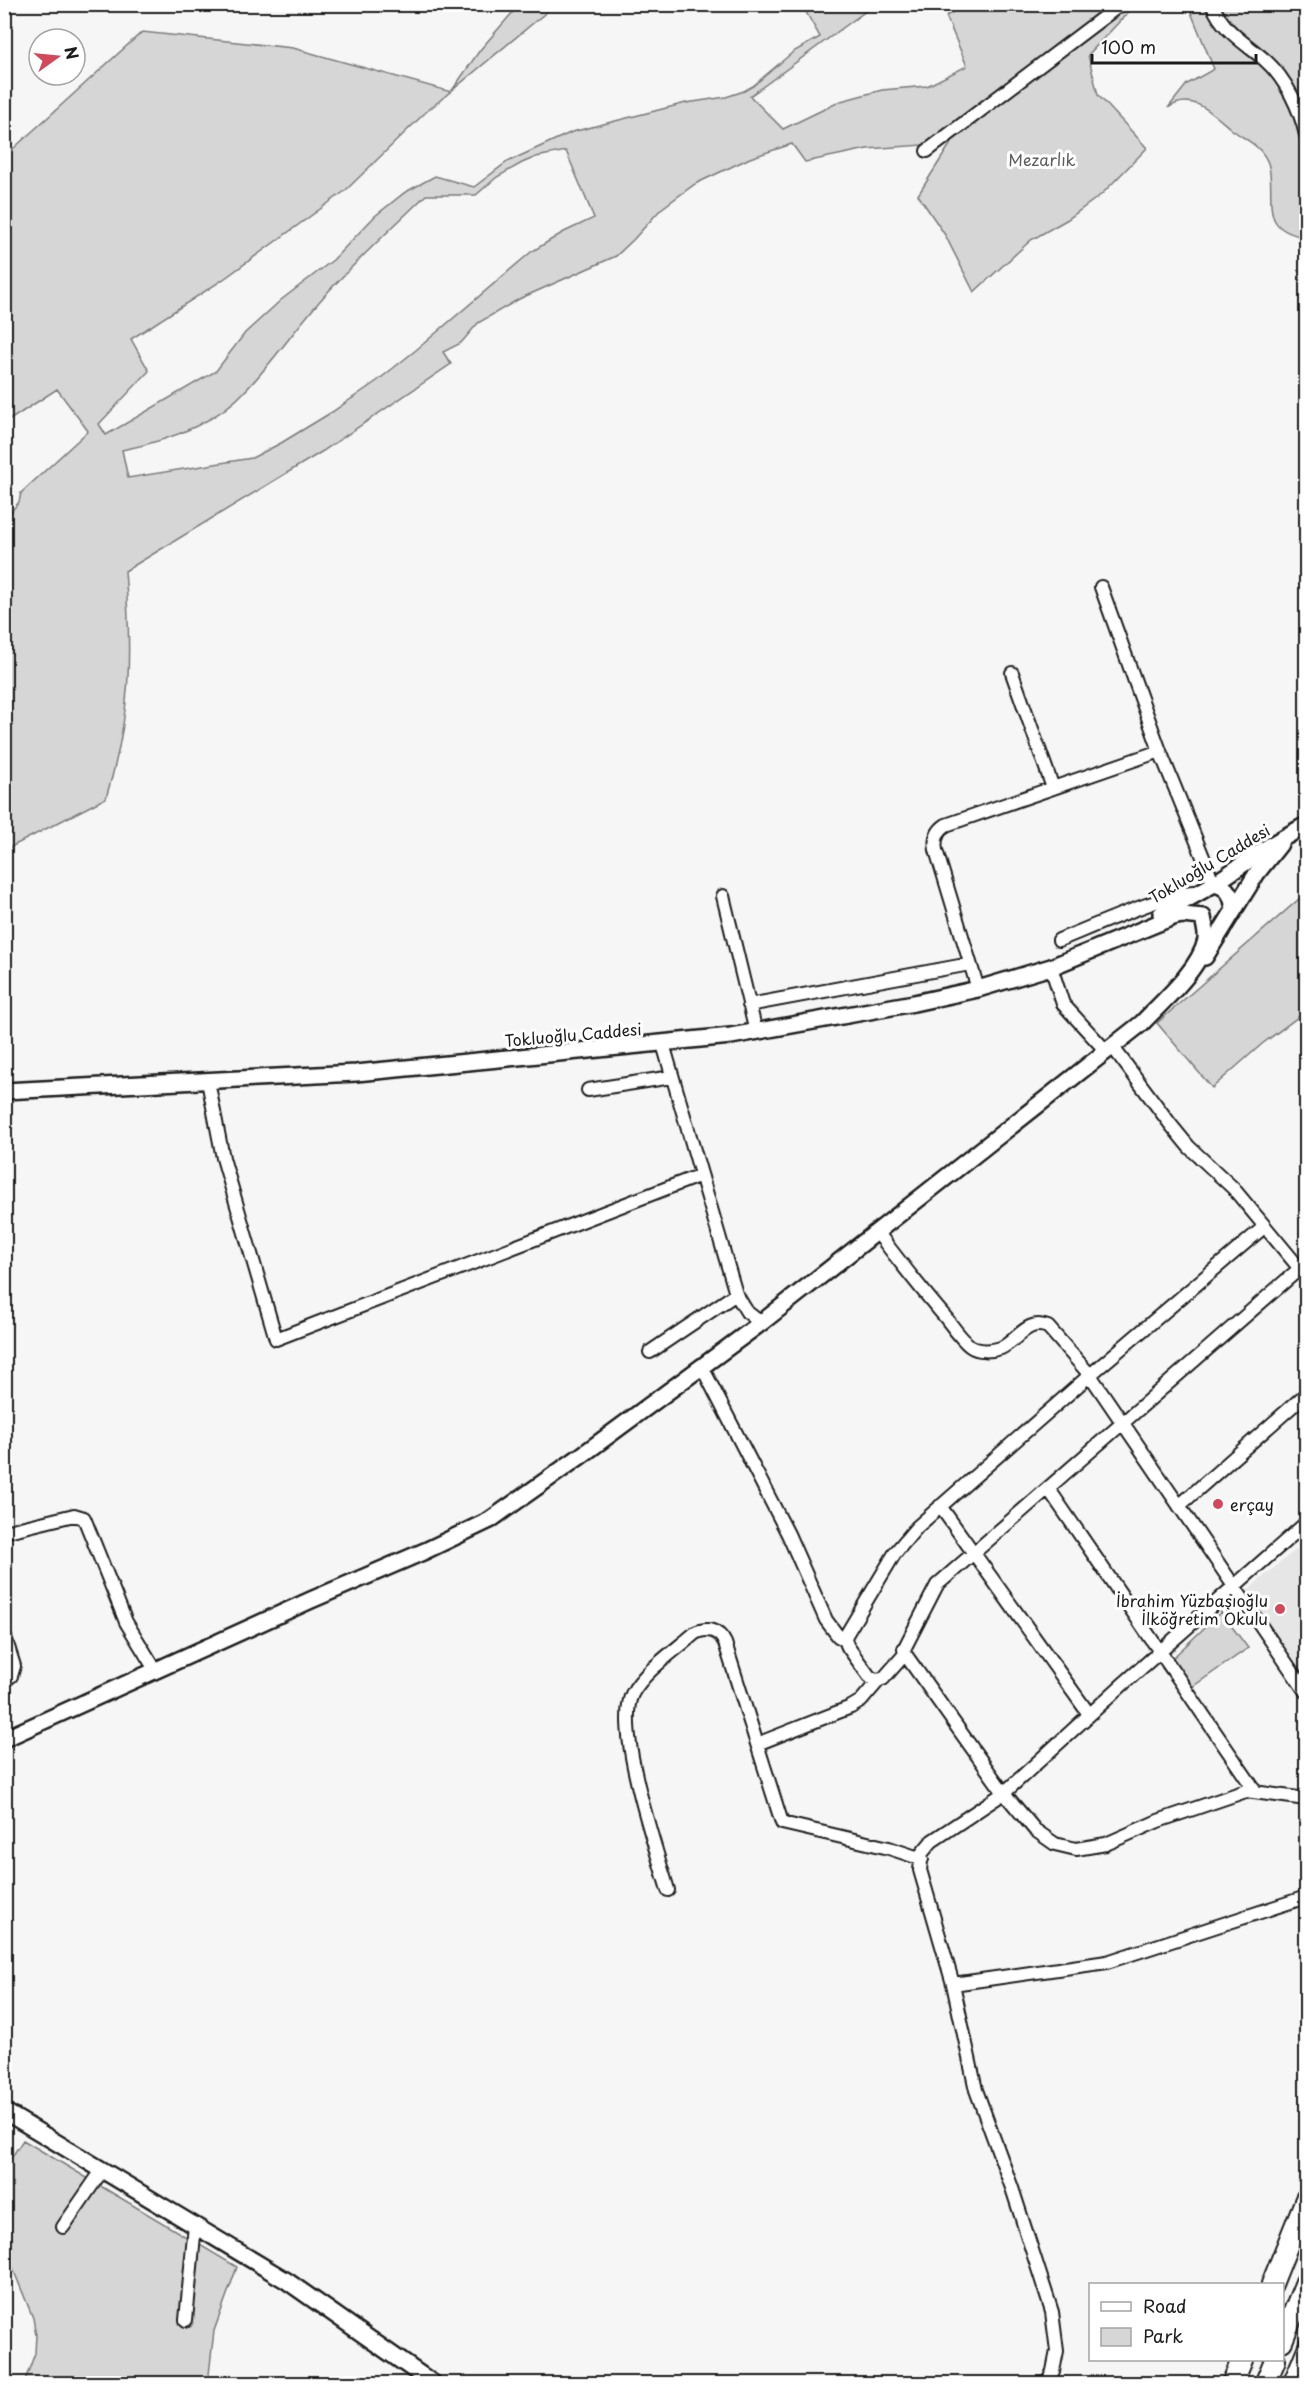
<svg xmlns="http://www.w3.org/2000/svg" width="1311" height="2388" font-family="'Playpen Sans',sans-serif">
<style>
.built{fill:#e6e6e6}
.green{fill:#d6d6d6;stroke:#797979;stroke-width:1.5;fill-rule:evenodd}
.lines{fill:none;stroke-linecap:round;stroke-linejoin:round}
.minor-casing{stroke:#1c1c1c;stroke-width:16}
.tertiary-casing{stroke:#1c1c1c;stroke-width:20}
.trunk-casing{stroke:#1c1c1c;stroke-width:24}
.minor{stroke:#fff;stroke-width:12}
.tertiary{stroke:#fff;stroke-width:15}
.trunk{stroke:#fff;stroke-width:20}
.poi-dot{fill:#d1495b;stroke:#fff;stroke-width:2}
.labels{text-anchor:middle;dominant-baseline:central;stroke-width:6;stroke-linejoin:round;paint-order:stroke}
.park-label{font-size:16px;fill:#5d5d5d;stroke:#fff}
.street-label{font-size:16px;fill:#1c1c1c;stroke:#fff}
.poi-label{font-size:16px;fill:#1c1c1c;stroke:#fff;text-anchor:start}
</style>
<rect width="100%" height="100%" fill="#f6f6f6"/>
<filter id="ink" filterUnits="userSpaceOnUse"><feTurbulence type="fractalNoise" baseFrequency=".0167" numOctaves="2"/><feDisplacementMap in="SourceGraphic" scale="12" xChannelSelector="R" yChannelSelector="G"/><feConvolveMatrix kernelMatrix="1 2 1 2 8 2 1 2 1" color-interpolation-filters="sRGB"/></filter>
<g filter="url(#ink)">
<path class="built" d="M1306 1541V1686L1243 1594Z"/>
<path class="green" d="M519 5H555L426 112 345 191 221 281 131 339 149 371 99 424 106 435 216 371 245 333 281 300 333 260 375 216 404 193 435 176 474 187 507 162 572 132 686 103 726 97 744 91 753 86 793 52 820 37 802 5H874L750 96 783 129 841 101 882 90 927 86 967 66 946 16 964 5H1135L1088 55 1098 95 1147 148 1102 194 1068 219 1031 240 974 292 945 235 918 195 951 143 867 149 805 162 792 144 750 158 695 184 661 209 633 240 616 256 519 299 478 323 461 343 443 352 451 364 323 451 125 571C132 654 131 717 106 798L5 850V519L19 502 21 493 88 431 57 389 5 423 4 157 142 32 293 48 451 92 480 50ZM566 151 594 218 562 233 531 252 416 350 377 381 332 412 281 443 252 458 128 478 122 450C167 441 216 424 247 389 275 359 298 325 326 294 357 260 392 228 426 195H476L497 177 522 163 536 157Z
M1188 5H1306V238C1296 235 1281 232 1275 221 1267 207 1274 180 1268 163 1261 145 1245 140 1231 129 1213 114 1193 91 1168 108L1187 84 1214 69Z
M1306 893V1011L1262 1044 1212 1088 1157 1023Z
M1221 1612 1248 1648 1182 1694 1162 1668Z
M23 2140 237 2267 214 2331 208 2383H24L35 2353 36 2335 33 2318 5 2249V2167Z"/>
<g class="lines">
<g class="minor-casing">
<path id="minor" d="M1212 4C1223 32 1246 43 1266 61 1286 79 1300 109 1306 135
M927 151 1121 4
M1101 587 1160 751 1214 884
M1012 673 1053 788
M723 896 756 1032
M1059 940C1082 931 1178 889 1195 892
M1051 967 1063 1004 1106 1051
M978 989 936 850C934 839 937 831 946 825L1160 751
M749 1005 970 964
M663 1044 736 1294 747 1312 761 1323
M1112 1046 1171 1125 1189 1147 1233 1188 1306 1276
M208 1081 223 1158 276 1339 701 1175
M588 1090 672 1077
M1264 1227 1090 1375 1306 1692
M877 1232C899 1261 922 1290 946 1318 953 1327 961 1339 970 1346 978 1352 992 1351 1001 1348 1018 1340 1027 1318 1048 1327L1090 1375 917 1527 895 1553 846 1635 845 1640 848 1647 869 1676 874 1680 883 1679 905 1654
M1306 1263 937 1585 904 1649 905 1654 1004 1793 1035 1830 1055 1844 1076 1849 1106 1844 1158 1821 1246 1791 1306 1799
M650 1352 736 1294
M702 1367 788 1534 826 1620 838 1636 845 1640
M1048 1488 1256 1792
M940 1506 1089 1714
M1179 1506 1306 1394
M4 1532 74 1515 84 1518 126 1622 156 1671
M4 1634 14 1666 11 1676 4 1680
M879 1680 861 1701 851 1707 757 1744 782 1823 889 1848 922 1859
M668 1890C656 1849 615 1730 632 1694 643 1672 676 1650 695 1633 707 1627 719 1630 725 1643L757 1744
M953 1984 1107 1962 1306 1897
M63 2227 103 2169
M186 2320 195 2225
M1047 2384 1053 2371 1057 2351 1052 2312 1012 2188 976 2090 953 1984 920 1870 922 1853 932 1841 1004 1793 1122 1685 1306 1523
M1289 2384 1306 2343"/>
</g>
<g class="tertiary-casing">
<path id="tertiary" d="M1214 884C1228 886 1232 896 1234 909
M1161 914 1214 884 1271 845 1306 825
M1205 957 1257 873 1280 844
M4 1091 356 1073 731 1036 914 1003 978 989 1051 967 1173 917 1182 915 1203 917C1204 924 1207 933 1206 940 1200 969 1162 1002 1142 1023L761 1323 582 1455 490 1520 425 1551 311 1600 4 1739
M4 2111 287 2281 434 2384"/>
</g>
<g class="trunk-casing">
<path id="trunk" d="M1272 2284 1306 2199
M1282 2341 1306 2282
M1232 2384 1242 2360
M1265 2384 1275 2360"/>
</g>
<use href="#minor" class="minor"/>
<use href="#tertiary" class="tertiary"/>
<use href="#trunk" class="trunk"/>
</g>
</g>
<g class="poi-dot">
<circle cx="1218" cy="1504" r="6"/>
<circle cx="1280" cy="1609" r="6"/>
</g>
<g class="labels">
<g class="park-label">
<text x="1042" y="159">Mezarlık</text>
</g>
<g class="street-label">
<text transform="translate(1209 863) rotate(-31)">Tokluoğlu Caddesi</text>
<text transform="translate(573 1034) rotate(-5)">Tokluoğlu Caddesi</text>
</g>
<g class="poi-label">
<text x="1230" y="1504">erçay</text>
<text x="1268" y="1600" text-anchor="end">İbrahim Yüzbaşıoğlu<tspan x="1268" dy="18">İlköğretim Okulu</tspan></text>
</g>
</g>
<rect width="1311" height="2388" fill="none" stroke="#fff" stroke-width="24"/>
<rect x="12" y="12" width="1287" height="2364" fill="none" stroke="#1c1c1c" stroke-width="2" filter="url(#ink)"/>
<rect x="1089" y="2283" width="195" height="78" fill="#ffffff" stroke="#a4a4a4" stroke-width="1.5"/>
<rect x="1101" y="2302" width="30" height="9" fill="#ffffff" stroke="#a4a4a4" stroke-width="1.5"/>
<text x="1143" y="2313" font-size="18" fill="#1c1c1c">Road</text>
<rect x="1101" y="2328" width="30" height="18" fill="#d6d6d6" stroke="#a4a4a4" stroke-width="1.5"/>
<text x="1143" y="2343" font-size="18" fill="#1c1c1c">Park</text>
<g transform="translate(57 57) rotate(75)"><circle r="28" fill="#ffffff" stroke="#a4a4a4" stroke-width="1.5"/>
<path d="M0-4.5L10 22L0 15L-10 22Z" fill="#d1495b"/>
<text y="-9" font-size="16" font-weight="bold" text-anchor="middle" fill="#1c1c1c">N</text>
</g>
<path d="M1092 54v9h164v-9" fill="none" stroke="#1c1c1c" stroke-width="3"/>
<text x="1101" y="54" font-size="18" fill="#1c1c1c" stroke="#ffffff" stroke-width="4.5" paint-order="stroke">100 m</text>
</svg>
